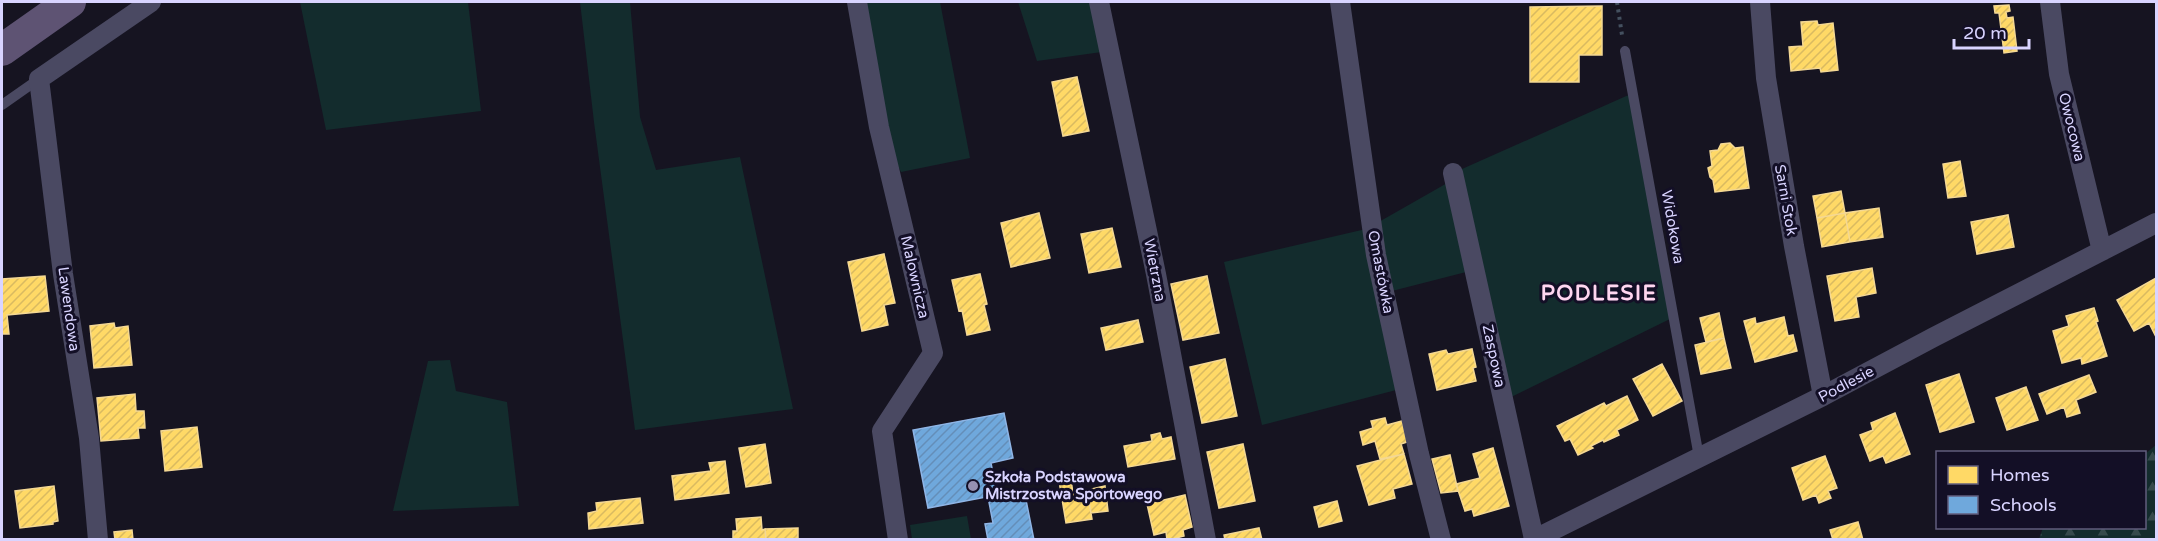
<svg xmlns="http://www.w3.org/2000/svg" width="2158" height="541" font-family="'Varela Round',sans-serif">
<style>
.grass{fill:#132c2d}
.forest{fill:url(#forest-firs)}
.homes{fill:url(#homes-hatch);stroke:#f4d894;stroke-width:1.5}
.schools{fill:url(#schools-hatch);stroke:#8fb5e6;stroke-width:1.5}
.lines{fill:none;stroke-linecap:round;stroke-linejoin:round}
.path{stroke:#44505f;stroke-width:4;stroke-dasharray:3 4.5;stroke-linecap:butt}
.service{stroke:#4a4962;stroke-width:10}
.minor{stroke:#4a4962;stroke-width:20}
.primary{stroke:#5e5373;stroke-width:32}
.poi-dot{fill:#9591b1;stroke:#130f26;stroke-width:2}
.labels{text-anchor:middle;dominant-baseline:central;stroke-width:6;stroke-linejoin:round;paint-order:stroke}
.street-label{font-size:15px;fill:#d9d4ff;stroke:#130f26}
.poi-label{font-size:15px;font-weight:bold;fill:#d9d4ff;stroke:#130f26;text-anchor:start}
.district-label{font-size:21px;font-weight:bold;letter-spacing:1.5px;fill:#ffd6f0;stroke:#130f26}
</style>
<defs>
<pattern id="forest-firs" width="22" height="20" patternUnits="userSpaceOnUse" patternTransform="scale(1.5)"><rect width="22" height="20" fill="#132c2d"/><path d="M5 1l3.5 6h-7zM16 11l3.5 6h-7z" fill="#354a4c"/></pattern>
<pattern id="homes-hatch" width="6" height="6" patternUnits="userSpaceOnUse" patternTransform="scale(1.5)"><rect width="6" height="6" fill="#ffd966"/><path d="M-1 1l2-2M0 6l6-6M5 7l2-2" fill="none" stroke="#d9ba61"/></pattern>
<pattern id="schools-hatch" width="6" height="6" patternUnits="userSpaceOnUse" patternTransform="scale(1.5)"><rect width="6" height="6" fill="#6fa8dc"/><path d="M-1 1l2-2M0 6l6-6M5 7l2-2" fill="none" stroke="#648eb8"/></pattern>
</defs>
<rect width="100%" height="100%" fill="#161421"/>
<path class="grass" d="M300 2H468L481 111 326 130Z
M580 2H630L640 117 656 170 740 157 793 409 635 430 594 122Z
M857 2H940L970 158 901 172 879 127Z
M1018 2H1099L1109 51 1037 61Z
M1633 93 1672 318 1503 401 1453 173Z
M1449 182 1470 271 1392 291 1377 223Z
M1366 229 1400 389 1262 425 1224 262Z
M450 360 456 391 507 402 519 506 393 511 428 361Z
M967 516 971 539H912L910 525Z"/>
<path class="forest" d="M2156 445V539H2039L2043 528H2144L2145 454Z"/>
<path class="homes" d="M2009 5 2010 11 2006 12 2007 18 2013 17 2017 51 2004 53 1999 13H1995L1994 6Z
M1602 6V55H1579V82H1530V7Z
M1817 21 1818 25 1833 23 1838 70 1821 72 1820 68 1791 71 1789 47 1803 46 1801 22Z
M1077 77 1089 131 1063 136 1052 82Z
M1730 143 1735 148 1743 147 1749 188 1715 192 1713 180 1710 177 1708 168 1712 166 1710 151 1718 150 1721 144Z
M1960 161 1966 196 1948 198 1943 164Z
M1841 191 1845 213 1817 218 1813 196Z
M1879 208 1883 237 1850 242 1845 213Z
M1039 213 1050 258 1011 267 1001 223Z
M1845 213 1850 242 1822 247 1817 218Z
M2008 215 2014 247 1977 254 1971 222Z
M1112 228 1121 267 1089 273 1081 234Z
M884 254 895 303 884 305 888 325 862 331 848 262Z
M1872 268 1876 293 1856 297 1859 317 1835 321 1827 276Z
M980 274 987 304 984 305 990 330 967 335 962 310 959 311 952 280Z
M45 276 49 311 7 315 9 334H2V279Z
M1207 276 1219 333 1183 340 1171 284Z
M2156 278V337L2149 323 2134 331 2117 300Z
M2094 308 2098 321 2096 322 2107 356 2082 364 2081 358 2062 363 2053 331 2069 326 2066 316Z
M1719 313 1724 338 1706 342 1700 318Z
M1784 317 1788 336 1793 335 1797 351 1755 362 1744 321 1755 318 1756 324Z
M1138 320 1143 342 1106 350 1101 328Z
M114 323 115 328 128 326 132 365 94 368 90 326Z
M1724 338 1731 368 1701 374 1695 345Z
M1472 349 1476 367 1473 368 1476 381 1437 390 1429 354 1446 350 1448 354Z
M1225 359 1237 416 1202 423 1190 367Z
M1662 364 1682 401 1653 416 1633 379Z
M1959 374 1974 422 1940 432 1926 385Z
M2089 375 2096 392 2076 400 2080 413 2067 417 2064 407 2047 414 2039 394Z
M2026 387 2038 420 2007 430 1996 398Z
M135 394 136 411H144L145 428H138L139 438 101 441 97 398Z
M1627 396 1638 420 1617 430 1619 435 1604 442 1603 440 1591 446 1593 448 1578 455 1570 439 1565 441 1557 426 1604 403 1606 406Z
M1895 413 1910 454 1886 463 1883 456 1870 461 1860 435 1873 430 1871 423Z
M1385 418 1387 425 1402 421 1407 442 1401 444 1404 454 1380 459 1375 441 1363 445 1360 432 1373 428 1371 421Z
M197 427 202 467 165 471 161 431Z
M1160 433 1162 439 1171 437 1175 459 1128 467 1124 446 1152 441 1151 435Z
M765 444 771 483 746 487 739 448Z
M1243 444 1255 501 1219 508 1207 452Z
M1493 448 1509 506 1474 516 1472 509 1465 511 1456 484 1480 478 1473 454Z
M1404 454 1412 484 1393 489 1395 498 1369 505 1357 466Z
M1450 455 1458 491 1441 493 1432 459Z
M1825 456 1837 488 1828 491 1831 498 1819 503 1816 495 1803 500 1792 468Z
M725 461 729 493 675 500 672 476 711 471 709 463Z
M1071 480 1073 493 1087 490 1092 519 1066 523 1059 481Z
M54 486 58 521 53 522V524L20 528 15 491Z
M1105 486 1108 511 1091 513 1087 490Z
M1185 495 1192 527 1183 530 1184 536 1169 540H1167L1166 532 1154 535 1147 504Z
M640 498 643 523 589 529 588 513 597 511 596 503Z
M1337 501 1342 521 1319 527 1314 507Z
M761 517 762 530 765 529 766 540H733V531H737L736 519Z
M1858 522 1863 540H1833L1830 530Z
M798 528V540H766L765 529Z
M1259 528 1262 540H1225L1224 535Z
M132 530 133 540H115L114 532Z"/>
<path class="schools" d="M1004 413 1013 458 991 463 997 495 928 508 913 430Z
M1024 490 1034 540H988L985 524 993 523 988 497Z"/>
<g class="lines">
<path class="path" d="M1617 2 1622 35"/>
<path class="service" d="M1625 51 1699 457
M2 105 39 79"/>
<path class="minor" d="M857 2 879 127 933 353 882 431 898 540
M1099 2 1156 274 1206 540
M1340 2 1376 255 1419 454 1441 540
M1760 2 1766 78 1794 246 1823 396
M2050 2 2059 74 2102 251
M1453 173 1534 539
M98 540 89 438 63 274 39 79 151 2
M1533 540 1823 396 1934 337 2156 223"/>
<path class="primary" d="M2 50 70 2"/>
</g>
<circle class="poi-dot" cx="973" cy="486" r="6"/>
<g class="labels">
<g class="street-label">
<text transform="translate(2072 127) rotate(76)">Owocowa</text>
<text transform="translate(1786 200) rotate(80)">Sarni Stok</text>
<text transform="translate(1673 227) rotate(80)">Widokowa</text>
<text transform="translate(1155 270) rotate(79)">Wietrzna</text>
<text transform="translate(1381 272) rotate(79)">Omastówka</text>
<text transform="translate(915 277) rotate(77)">Malownicza</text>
<text transform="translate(69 309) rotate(82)">Lawendowa</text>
<text transform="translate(1494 356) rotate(78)">Zaspowa</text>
<text transform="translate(1846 384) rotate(-28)">Podlesie</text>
</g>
<g class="poi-label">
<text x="985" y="477">Szkoła Podstawowa<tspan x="985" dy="17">Mistrzostwa Sportowego</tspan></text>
</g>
<g class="district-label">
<text x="1599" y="293">PODLESIE</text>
</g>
</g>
<rect width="2158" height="541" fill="none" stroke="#d9d4ff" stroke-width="6"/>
<rect x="1936" y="451" width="210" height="78" fill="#130f26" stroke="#625e7d" stroke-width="1.5"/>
<rect x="1948" y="466" width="30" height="18" fill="#ffd966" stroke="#625e7d" stroke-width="1.5"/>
<text x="1990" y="481" font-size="18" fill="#d9d4ff">Homes</text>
<rect x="1948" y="496" width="30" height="18" fill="#6fa8dc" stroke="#625e7d" stroke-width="1.5"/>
<text x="1990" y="511" font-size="18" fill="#d9d4ff">Schools</text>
<path d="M1954 39v9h75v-9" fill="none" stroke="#d9d4ff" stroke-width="3"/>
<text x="1963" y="39" font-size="18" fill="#d9d4ff" stroke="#130f26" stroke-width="4.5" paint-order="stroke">20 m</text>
</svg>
